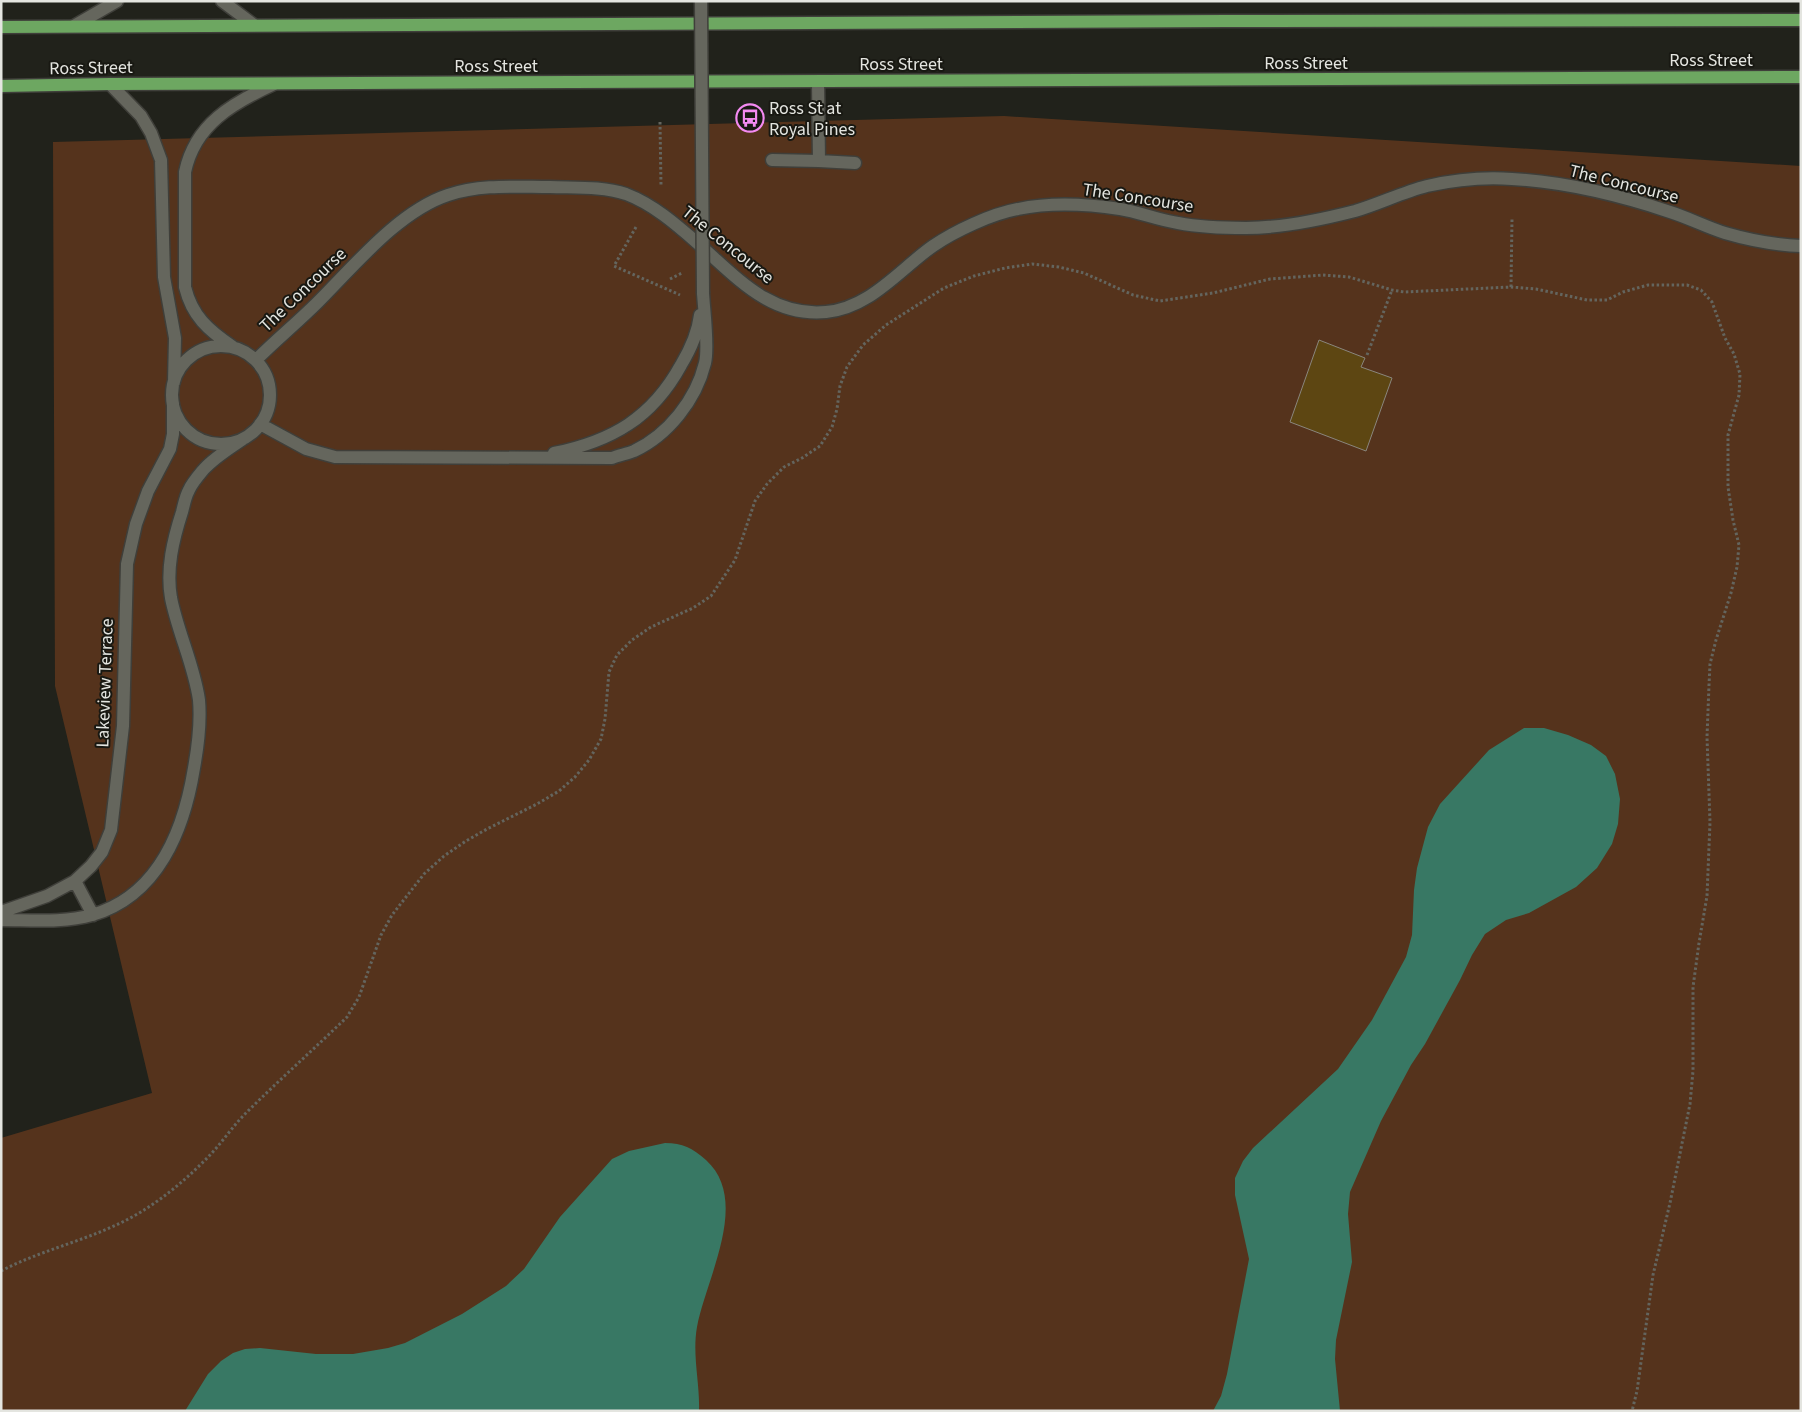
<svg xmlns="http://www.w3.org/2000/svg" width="1802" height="1412" font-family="'Source Sans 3',sans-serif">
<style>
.green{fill:#55331c}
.water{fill:#387864}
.building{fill:#5d4612;stroke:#8a867d}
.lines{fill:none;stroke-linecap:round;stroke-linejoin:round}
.service-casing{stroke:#3f3f3a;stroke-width:15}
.minor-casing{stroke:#3f3f3a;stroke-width:15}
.primary-casing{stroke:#3f3f3a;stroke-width:15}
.path{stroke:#64655e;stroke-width:3;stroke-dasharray:2.5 2.5;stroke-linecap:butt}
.service{stroke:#65665d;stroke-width:12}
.minor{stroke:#65665d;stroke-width:12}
.primary{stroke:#6da761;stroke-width:12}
.minor-bridge-casing{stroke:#3f3f3a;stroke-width:15;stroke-linecap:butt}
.minor-bridge{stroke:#65665d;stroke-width:12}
.labels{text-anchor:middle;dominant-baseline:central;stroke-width:4;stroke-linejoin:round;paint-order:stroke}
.street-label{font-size:18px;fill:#e4e5e0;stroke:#181812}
.poi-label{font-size:18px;fill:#e4e5e0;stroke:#181812;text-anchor:start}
</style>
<rect width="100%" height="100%" fill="#21221b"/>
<path class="green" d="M1004 116 1801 166V1411H1V1138L152 1093 55 686 53 142Z"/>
<path class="water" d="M1524 728H1544L1568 735 1591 745 1606 756 1615 774 1620 799 1618 824 1612 844 1597 868 1576 887 1529 913 1506 920 1485 934 1472 955 1460 980 1425 1044 1411 1065 1381 1121 1350 1192 1348 1214 1352 1262 1336 1340 1335 1359 1340 1411H1213L1221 1396 1227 1374 1249 1259 1235 1195V1178L1243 1161 1253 1148 1338 1069 1372 1020 1406 957 1412 935 1414 890 1417 868 1428 827 1440 804 1489 750Z
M665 1143C683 1143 692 1148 706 1160 751 1201 706 1278 697 1327 692 1355 700 1383 699 1411H185L208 1374 221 1361 233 1353 245 1349 260 1348 316 1354H353L388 1348 405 1343 462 1314 506 1286 524 1269 560 1217 612 1159 629 1151Z"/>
<path class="building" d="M1319 340 1365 358 1361 367 1392 378 1366 451 1290 422Z"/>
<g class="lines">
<g class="service-casing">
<path id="service" d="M818 82 819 161 855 163
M772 160 819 161"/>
</g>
<g class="minor-casing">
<path id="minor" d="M222 1 254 25
M74 26 117 1
M110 84 141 116 151 133 161 160 164 277 175 338 174 382
M172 395a49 49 0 1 1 98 0a49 49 0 1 1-98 0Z
M233 347C208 330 192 316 185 287V172C195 124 233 103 274 84
M256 360C276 340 298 322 318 302 354 266 399 211 448 195 481 184 516 187 550 187 574 188 602 186 626 194 655 205 679 227 702 247 739 280 772 317 826 312 870 308 899 270 933 246 955 231 991 214 1018 209 1051 202 1087 204 1120 209 1139 212 1158 220 1178 223 1199 227 1224 228 1246 228 1282 228 1320 220 1355 211 1379 204 1403 192 1427 186 1454 180 1485 177 1512 179 1565 182 1619 195 1670 212 1689 218 1706 227 1725 233 1749 240 1776 245 1801 246
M260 424 306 449 335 457 612 458C619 455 627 454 634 451 668 435 696 400 705 363 709 347 704 311 703 293
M554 453C612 441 652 418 681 365 690 350 698 332 700 315
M75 881 93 915
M1 912 47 896 75 881 91 866 102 852 111 830 123 726 127 564 136 524 148 491 170 449 173 434V403
M1 920C31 920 64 923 92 915 158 896 184 830 194 768 198 746 201 723 199 700 194 665 178 633 171 598 166 569 173 540 182 512 184 505 185 497 189 490 192 483 199 475 204 469 215 457 230 448 243 439"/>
</g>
<g class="primary-casing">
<path id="primary" d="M1 27 1226 21 1801 20
M1 86 110 84 1801 77"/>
</g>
<path class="path" d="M660 122 661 186
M636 227 614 266 680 295
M670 279 682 273
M1511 287 1512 219
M1367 355 1392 290
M1 1271C47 1247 100 1238 144 1210 168 1195 191 1175 211 1154 223 1141 233 1126 245 1114 278 1081 313 1050 347 1017L359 997 381 935 392 915 424 874 444 856 466 841 487 829 537 804 559 791 575 777 589 760 601 739 605 719 609 672 617 655 632 640 651 627 693 608 711 596 735 560 755 501 767 484 784 467 802 458 820 446 832 427 837 409 840 386 847 367 863 345 886 325 944 288 974 276 1005 268 1032 264 1059 267 1084 273 1133 295 1160 301 1213 293 1270 279 1323 275 1349 277 1392 290 1404 292 1511 287 1536 289 1587 300H1607L1623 292 1648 285H1687L1701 290 1712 302 1725 338 1734 354 1740 374 1739 395 1728 435V487L1733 520 1739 545 1737 567 1731 593 1716 640 1710 664 1709 685 1707 737 1710 822 1707 896 1699 943 1693 987V1071L1690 1104 1670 1203 1653 1275 1637 1391 1632 1411"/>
<use href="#service" class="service"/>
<use href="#minor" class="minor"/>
<use href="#primary" class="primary"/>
<g class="minor-bridge-casing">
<path id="minor-bridge" d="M701 1 703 293"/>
</g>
<use href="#minor-bridge" class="minor-bridge"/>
</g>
<defs>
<g id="bus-ring" transform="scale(1.4375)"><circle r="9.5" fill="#181812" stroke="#f38af1" stroke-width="1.5"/><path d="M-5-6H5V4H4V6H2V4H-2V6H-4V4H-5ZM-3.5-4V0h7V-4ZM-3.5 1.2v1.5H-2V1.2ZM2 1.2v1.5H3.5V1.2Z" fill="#f38af1"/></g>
</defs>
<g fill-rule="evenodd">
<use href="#bus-ring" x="750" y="118"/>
</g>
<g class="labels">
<g class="street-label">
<text x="1711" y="60">Ross Street</text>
<text x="1306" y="63">Ross Street</text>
<text x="901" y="64">Ross Street</text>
<text x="496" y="66">Ross Street</text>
<text transform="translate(91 68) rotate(-1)">Ross Street</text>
<text transform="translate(1624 184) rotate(14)">The Concourse</text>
<text transform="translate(1138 198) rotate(9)">The Concourse</text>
<text transform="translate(728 245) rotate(39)">The Concourse</text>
<text transform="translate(303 290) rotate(-44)">The Concourse</text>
<text transform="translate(105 683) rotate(-88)">Lakeview Terrace</text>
</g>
<g class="poi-label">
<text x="769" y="108">Ross St at<tspan x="769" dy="21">Royal Pines</tspan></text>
</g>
</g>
<rect width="1802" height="1412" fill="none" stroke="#e4e5e0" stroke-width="5"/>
</svg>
